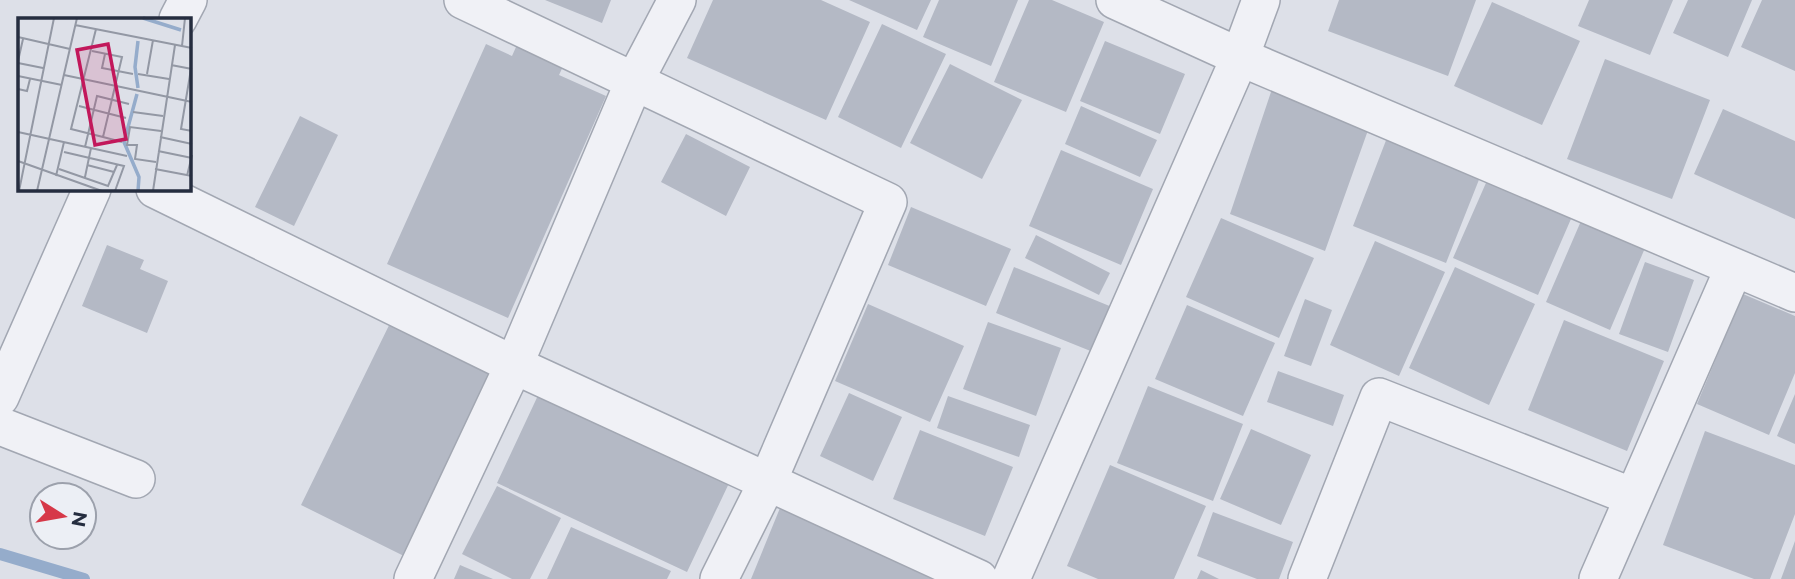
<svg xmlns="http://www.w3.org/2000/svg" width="1795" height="579" font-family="Montserrat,sans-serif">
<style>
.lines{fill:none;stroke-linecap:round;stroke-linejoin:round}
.stream{stroke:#95accb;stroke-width:12}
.building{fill:#b4b9c5}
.street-casing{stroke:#a2a7b2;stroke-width:40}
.street{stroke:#f0f1f6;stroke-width:37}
.inset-river{fill:none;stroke:#95accb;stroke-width:3.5}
.inset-road{fill:none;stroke:#9398a4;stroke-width:2}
.view{fill:#c2185b;fill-opacity:0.15;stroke:#c2185b;stroke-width:3.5}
.inset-edge{fill:none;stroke:#252d3f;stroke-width:3.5}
</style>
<rect width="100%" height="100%" fill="#dde0e8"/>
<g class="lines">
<path class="stream" d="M0 554 84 579"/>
</g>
<path class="building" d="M545 0H611L602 23Z
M713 0H821L870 22 826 120 687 58Z
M849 0H931L917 30Z
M939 0H1018L991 66 923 37Z
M1029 0H1052L1104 22 1066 112 994 82Z
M1339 0H1476L1448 76 1328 31Z
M1589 0H1673L1650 55 1578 26Z
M1688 0H1752L1728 57 1673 33Z
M1762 0H1795V71L1741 47Z
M1492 2 1580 41 1542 125 1454 86Z
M882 24 946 54 901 148 838 117Z
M520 38 567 58 559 75 606 96 508 318 387 264 486 44 512 56Z
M1105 41 1185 74 1160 134 1080 101Z
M1605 59 1710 100 1672 199 1567 159Z
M950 64 1022 100 982 179 910 143Z
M1276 77 1372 119 1325 251 1230 214Z
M1081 106 1157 140 1140 177 1065 144Z
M1723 109 1795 141V219L1694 174Z
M300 116 338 135 294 226 255 207Z
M1390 130 1484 167 1446 263 1353 226Z
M686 134 750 167 726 216 661 182Z
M1061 150 1153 189 1121 265 1029 226Z
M1489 176 1574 212 1538 295 1453 258Z
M911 207 1011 249 986 306 888 265Z
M1221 218 1314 258 1279 338 1186 297Z
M1581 221 1645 248 1610 330 1546 302Z
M1036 235 1110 273 1099 295 1025 258Z
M1375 241 1445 272 1399 376 1330 345Z
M107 245 144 260 140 269 168 281 147 333 82 306Z
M1645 262 1694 280 1668 352 1619 334Z
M1014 267 1112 307 1093 352 996 313Z
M1455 267 1535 304 1489 405 1409 368Z
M1743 294 1795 316V373L1769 435 1697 404Z
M1305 299 1332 310 1311 366 1284 356Z
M868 304 964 346 930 422 835 381Z
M1187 305 1275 343 1243 416 1155 379Z
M397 309 505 362 410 559 301 505Z
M1564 320 1664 361 1627 451 1528 410Z
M988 322 1061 348 1036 416 963 389Z
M1278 371 1344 395 1333 426 1267 402Z
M1148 386 1243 424 1213 501 1117 463Z
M541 389 731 479 687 572 497 483Z
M849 393 902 417 873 481 820 456Z
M1795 394V444L1777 436Z
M948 396 1030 425 1019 457 937 428Z
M1251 429 1311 455 1281 525 1220 499Z
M920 430 1013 467 985 536 893 499Z
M1705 431 1795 465V514L1770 579H1754L1663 545Z
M1110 465 1206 506 1174 579H1098L1067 566Z
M497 486 561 518 530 579H512L462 554Z
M780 508 932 579H751Z
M1213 512 1293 542 1279 579H1257L1197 556Z
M571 527 671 571 667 579H547Z
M1795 541V579H1781Z
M460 565 493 579H454Z
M1201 570 1219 579H1197Z"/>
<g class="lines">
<g class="street-casing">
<path id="street" d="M463 0 888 202 767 483 719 579
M1115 0 1240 57 1795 293
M178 19 188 0
M155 189 514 365 979 579
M0 397 92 189
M0 426 136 479
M413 579 514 365 634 82 677 0
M1011 579 1240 57 1261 0
M1307 579 1379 397 1633 497
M1598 579 1734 268"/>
</g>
<use href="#street" class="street"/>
</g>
<g transform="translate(18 18)">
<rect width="173" height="173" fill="#dde0e8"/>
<path class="inset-river" d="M125 0 163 12M120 70 117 49 120 23M119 76 106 124 121 159 120 173"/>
<path class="inset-road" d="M57 7 174 30M78 11 53 111 85 119M0 19 52 31M164 28 167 0M74 33 104 39 85 119 104 124M87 36 84 50 115 56M0 43 5 21M0 45 25 50M153 47 174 51M173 51 163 111 174 113M120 56 151 61M129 56 135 22M46 57 174 84M0 58 44 67M0 71 9 73 12 61M61 88 108 100M115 94 145 98M0 114 109 138M142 119 174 126M67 129 79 78 111 86M140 133 174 140M46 134 106 148 97 173M0 143 84 173M138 144 117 141 119 127H109L112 109 143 113M69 147 96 154M41 151 90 168 99 147M137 151 174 158M38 158 46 124M169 158 174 137M67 159 73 130M1 173 36 0M19 173 59 0M135 173 157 27"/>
<path class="view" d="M90 26 108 121 77 127 59 32Z"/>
<rect width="173" height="173" class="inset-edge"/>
</g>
<g transform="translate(63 516) rotate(101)"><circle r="33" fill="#eceff5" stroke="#9ca1ac" stroke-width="2"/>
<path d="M0-5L12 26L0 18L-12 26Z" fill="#d63848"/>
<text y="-10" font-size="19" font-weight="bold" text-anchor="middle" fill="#252d3f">N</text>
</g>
</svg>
